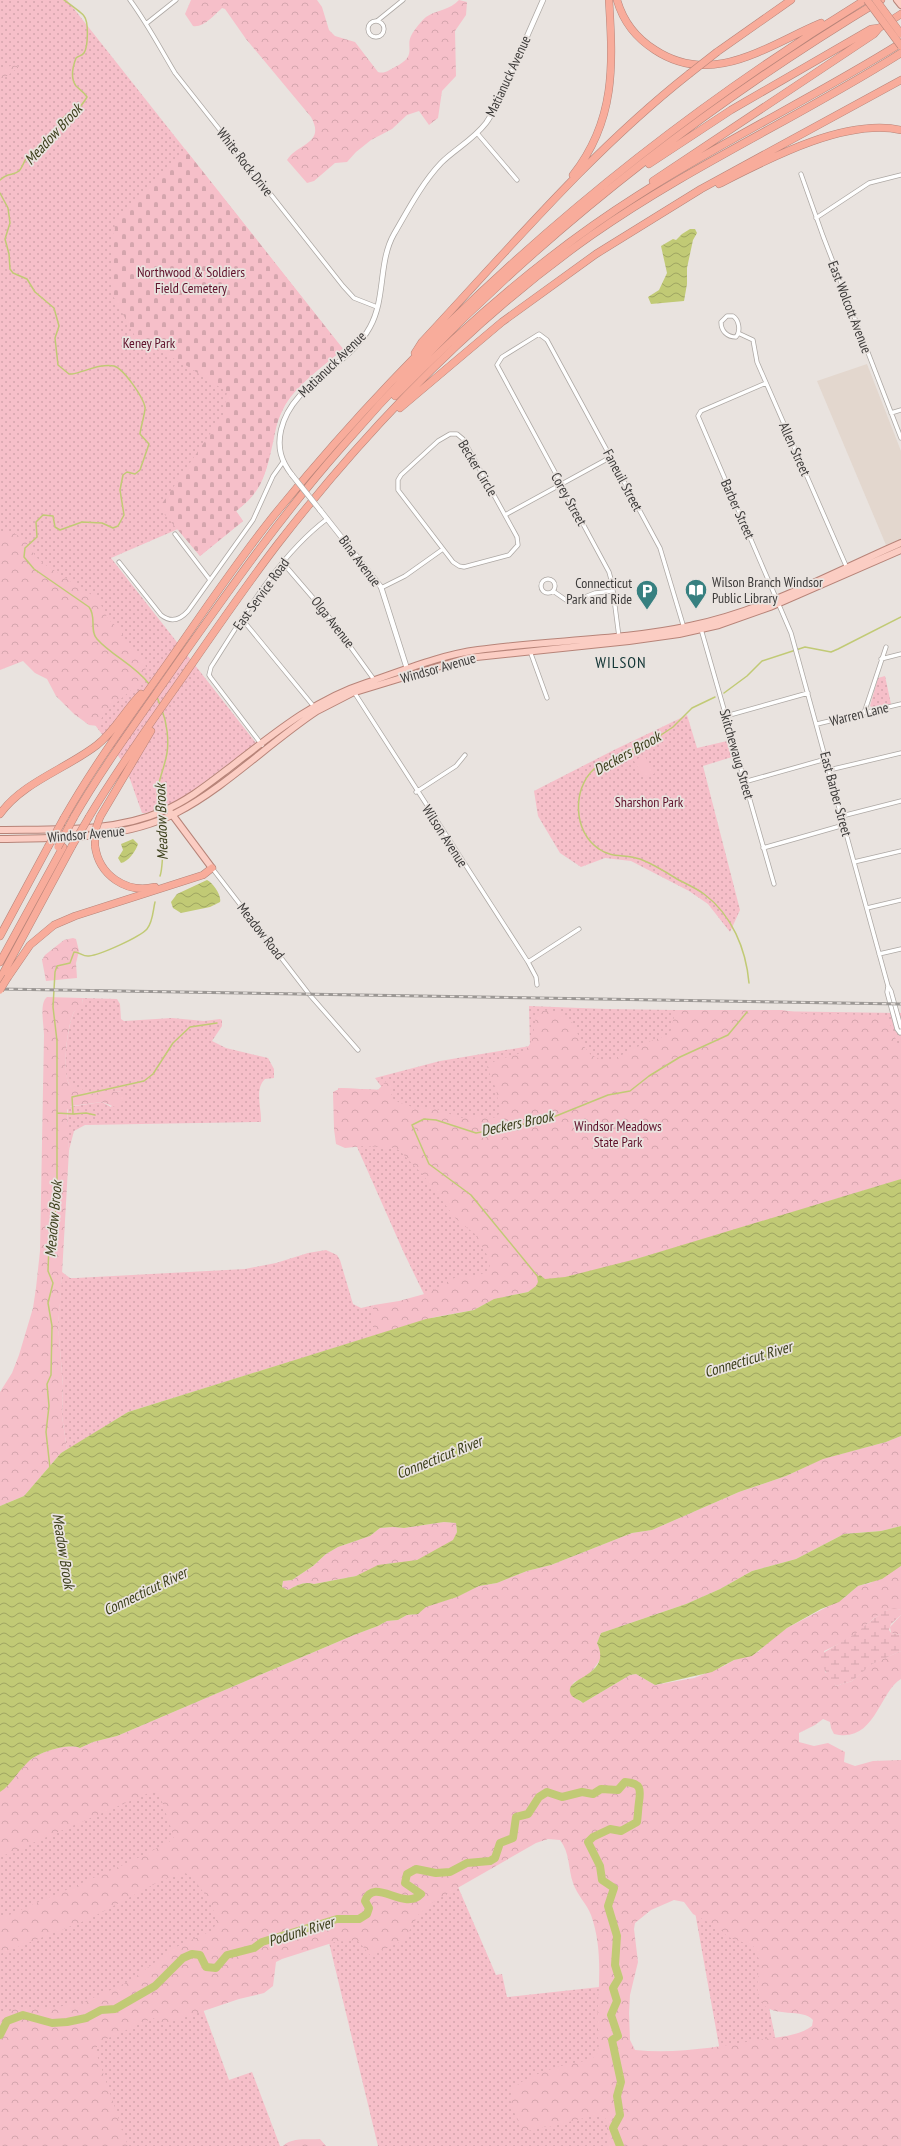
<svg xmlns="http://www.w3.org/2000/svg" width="901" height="2146" font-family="'PT Sans Narrow',sans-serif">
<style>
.built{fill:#e3d7ce}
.green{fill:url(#green-dots)}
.forest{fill:url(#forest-crowns);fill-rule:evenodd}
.wetland{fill:url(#wetland-marsh)}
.cemetery{fill:url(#cemetery-stones)}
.pitch{fill:#f6bfc9}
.water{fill:url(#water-waves);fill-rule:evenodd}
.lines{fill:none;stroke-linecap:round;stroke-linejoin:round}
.stream{stroke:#c1ca75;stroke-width:1.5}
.river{stroke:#c1ca75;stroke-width:8}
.minor-casing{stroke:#ada8a4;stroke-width:5}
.tertiary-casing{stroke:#ada8a4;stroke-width:6}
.primary-casing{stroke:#b78479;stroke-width:8}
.motorway-casing{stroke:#b78479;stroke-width:8}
.minor{stroke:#fff;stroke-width:3.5}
.tertiary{stroke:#fff;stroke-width:4.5}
.primary{stroke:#fbcdc3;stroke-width:6}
.motorway{stroke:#f8ac9b;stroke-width:7}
.rail-casing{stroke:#9b9794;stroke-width:3}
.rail{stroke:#e9e3df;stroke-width:1.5;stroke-dasharray:4.5;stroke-linecap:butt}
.tertiary-bridge-casing{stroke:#ada8a4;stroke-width:6;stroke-linecap:butt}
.motorway-bridge-casing{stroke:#b78479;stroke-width:8;stroke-linecap:butt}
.tertiary-bridge{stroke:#fff;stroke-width:4.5}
.motorway-bridge{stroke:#f8ac9b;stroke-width:7}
.labels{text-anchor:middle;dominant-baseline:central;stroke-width:3.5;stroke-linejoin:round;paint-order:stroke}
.street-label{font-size:14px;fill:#3d3b3a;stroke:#e9e3df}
.park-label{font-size:14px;fill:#5f112b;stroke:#e9e3df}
.poi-label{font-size:14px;fill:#3d3b3a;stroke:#e9e3df;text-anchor:start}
.water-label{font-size:15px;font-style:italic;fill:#3b3e1a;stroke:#e9e3df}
.quarter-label{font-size:16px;letter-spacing:1px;fill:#113434;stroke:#e9e3df}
</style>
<defs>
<pattern id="green-dots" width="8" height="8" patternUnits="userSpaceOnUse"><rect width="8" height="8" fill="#f6bfc9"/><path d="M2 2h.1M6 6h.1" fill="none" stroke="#d4a5ad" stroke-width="1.8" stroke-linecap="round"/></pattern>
<pattern id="forest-crowns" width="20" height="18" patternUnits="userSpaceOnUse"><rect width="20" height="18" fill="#f6bfc9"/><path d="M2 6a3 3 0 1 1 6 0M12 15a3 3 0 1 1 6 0" fill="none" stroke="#d4a5ad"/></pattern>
<pattern id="wetland-marsh" width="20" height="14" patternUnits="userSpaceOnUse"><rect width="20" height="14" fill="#f6bfc9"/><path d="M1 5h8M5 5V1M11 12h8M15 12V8" fill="none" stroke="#d4a5ad"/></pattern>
<pattern id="cemetery-stones" width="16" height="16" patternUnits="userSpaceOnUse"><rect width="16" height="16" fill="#f6bfc9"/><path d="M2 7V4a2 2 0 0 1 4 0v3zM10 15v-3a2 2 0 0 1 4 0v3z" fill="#d4a5ad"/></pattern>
<pattern id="water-waves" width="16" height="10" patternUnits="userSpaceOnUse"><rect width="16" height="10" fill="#c1ca75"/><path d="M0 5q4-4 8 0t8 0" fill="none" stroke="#9ea561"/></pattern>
</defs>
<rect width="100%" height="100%" fill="#e9e3df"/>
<path class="built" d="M867 364 901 451V539L886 545 817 381Z"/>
<path class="green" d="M0 0H67L343 349C323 367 295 385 283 409 278 418 276 428 274 438 267 470 263 490 236 511L243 521 200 556 178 529 111 558 256 743 179 801 146 813H142L125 765 26 633 0 649Z
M885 676 891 704 873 708 870 706 878 678Z
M687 715 697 748 727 741 732 757 703 766 740 910 730 932 708 904 689 891 631 861 605 858 581 867 560 853 538 816 534 791 614 750Z
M82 998 117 999 120 1004 121 1019 124 1021 172 1018 204 1021 220 1019 222 1020V1026L212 1041 226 1048 268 1058 274 1069V1078L265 1079C254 1089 262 1110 261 1122L85 1125 74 1131 69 1150 67 1128 68 1107 102 1102 111 1107 121 1091C104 1094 86 1097 71 1086 60 1078 68 1026 73 1014 75 1010 80 1006 83 1003Z
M529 1006 606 1009 901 1013V1179L688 1244 435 1317 404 1253 338 1104V1088L384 1090 375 1078 440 1061 530 1046Z
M326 1250 337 1255 340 1260 353 1304 361 1308 374 1305 373 1307V1336L128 1412 67 1450 62 1416 63 1386 58 1325 62 1272 70 1278H76L245 1269 276 1263 308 1253Z
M28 1761 446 1859 496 1975 502 1974 507 1997 618 1985 620 2146H378L325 1926 236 1949 203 2009 229 2080 252 2072 280 2146H51L0 2031V1792Z
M688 1873 757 1949 780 2061 723 2068Z"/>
<path class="forest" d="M191 0H317L322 7 329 30 335 36 355 42 378 72C385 74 389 70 395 67 419 55 404 47 412 34 415 29 422 20 426 17 436 10 450 10 459 0L467 2 466 15 455 31 456 76 442 91 438 118 429 125 419 111 407 115 392 129 371 140 356 152 347 162 335 163 314 181 307 183 287 160C297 143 326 144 311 117L246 39 225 9 222 8C215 14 204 28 193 26L185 14Z
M13 65 19 67 0 81V70Z
M10 531 24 539 36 557 44 564 98 599 108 619 119 629 128 643 139 653 145 661 146 668 142 681 104 713 98 726 89 725 74 714 56 696 47 679 35 673 23 661 0 670V533Z
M73 938 76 939 79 951 76 963 77 978 46 981 42 960 45 955 64 940Z
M47 997 82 998 83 1003C82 1009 75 1009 73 1014 67 1029 62 1070 69 1084L84 1090 88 1094 122 1091 124 1097 122 1102 115 1107 102 1102 71 1106 67 1110 69 1150 61 1292 58 1325 63 1386 62 1416 67 1450 61 1453 24 1496 0 1506V1392L12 1373 19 1355 33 1308 36 1288 40 1251 44 1035C44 1025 39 1003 47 997Z
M541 1010 560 1013 571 1020 583 1045 591 1055 600 1059H614L645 1043 668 1035 671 1030 675 1012 680 1010H782L812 1015 838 1014 887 1016 901 1053V1179L636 1259 565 1277 545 1279 540 1275 537 1277 538 1282 535 1287 528 1292 494 1299 474 1310 435 1317 373 1336V1307L374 1305 399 1301 428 1293 452 1279 458 1277H476L489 1270 490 1264 487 1255 475 1234 456 1219 423 1175 400 1151 395 1148 364 1146 345 1148 336 1144 334 1129 333 1092 341 1088 378 1090 386 1081 389 1080 392 1082V1098L400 1103 413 1107H431L461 1118 473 1115 491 1118 497 1117 500 1112 496 1089 487 1067C496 1056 515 1059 526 1049 538 1038 531 1016 541 1010Z
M901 1436V1526L881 1531 844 1534 796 1559 752 1571 720 1589 686 1604 601 1633 597 1643 602 1654 600 1660 588 1676 574 1682 571 1687 575 1698 583 1703 630 1675 636 1674 655 1685 694 1678 724 1666 734 1660 758 1652 771 1639 787 1628 844 1598 858 1586 870 1583 901 1566V1610C884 1604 869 1624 857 1633 846 1640 836 1646 824 1651L825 1672 830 1675 836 1686 852 1681 871 1664 901 1651V1679C879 1692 875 1744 834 1734L831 1728 830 1722 823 1719 815 1725 799 1733V1742L814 1746 828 1743 845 1752 844 1762 855 1766 873 1761 901 1760V2146H608L607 2120 600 2114 549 2127C540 2125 532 2133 522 2130 518 2119 508 2104 511 2093 515 2079 556 2067 569 2064 577 2062 590 2061 595 2056 602 2050 597 2035 597 2027 598 1990 604 1951 591 1915 587 1904 577 1895 573 1883 568 1868 570 1853 560 1840L548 1839 536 1843 433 1902 419 1914 404 1940 371 1956 357 1940 335 1942 282 1959 276 1962 273 1986 264 1993 239 1999 165 2024 153 2018 102 2041 97 2046V2055L128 2146H0V2014L19 2008H50L82 2003 130 1981 174 1948 211 1931C214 1928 216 1925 216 1920 216 1908 195 1877 185 1873L162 1880 89 1919 0 1954V1919L132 1861 169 1842 174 1837 161 1799 158 1794 151 1792 0 1857V1792C12 1784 17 1772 28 1762 38 1752 67 1743 80 1748L93 1742 117 1736 354 1635 378 1626 387 1621 398 1620 407 1615 418 1614 425 1607 456 1597 479 1586 497 1583 527 1571 551 1565 632 1533 652 1530 739 1492 786 1476 822 1459 886 1442ZM674 1900 684 1902 693 1914 719 1928 728 1937 753 1946C767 1962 750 1986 762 2003 772 2018 804 2008 813 2020L812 2026C798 2037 775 2037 758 2040 718 2047 677 2054 635 2050L630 2040 629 2013 630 1995 638 1962 634 1929 635 1923 651 1910Z
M444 1522 456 1523 457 1532 454 1540 444 1547 417 1560 399 1564 390 1563 356 1576 314 1584C305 1581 297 1585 288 1590L282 1587 283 1581 292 1580 313 1566 326 1554 338 1547 370 1536 380 1528 393 1527 404 1528Z
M901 1615V1635L891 1633 890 1627Z
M320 2139 326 2146H283C292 2137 308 2140 320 2139Z"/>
<path class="wetland" d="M894 1608 901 1610V1615L891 1624 889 1630 891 1633 901 1635V1651L872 1664 852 1681 836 1686C830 1677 819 1666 820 1655L856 1633 882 1612Z"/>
<path class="cemetery" d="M185 149 343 349C323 367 295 385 283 409 263 448 278 481 236 511L243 521 200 556 161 510V505L223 415 227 392 184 364 136 338 112 294 111 238 115 230 114 220 124 213Z"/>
<path class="pitch" d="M644 755 655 773 645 779 634 761Z"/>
<path class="water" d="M690 229H695L697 233 693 240 687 268V284L684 301 651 304 648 297 659 290 667 273 661 246 673 239 676 240 682 234Z
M133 839 138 844C136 851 128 862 121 863L118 858 123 850 121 844Z
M207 880C213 883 222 896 220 902L210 907 181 913 173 908 171 902 177 894Z
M901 1179V1436L886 1442 823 1459 786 1476 739 1492 652 1530 632 1533 551 1565 527 1571 497 1583 479 1586 457 1597 426 1607 418 1614 407 1615 398 1620 387 1621 378 1626 354 1635 117 1736 93 1742 80 1748C68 1743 38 1752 28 1762 17 1772 12 1784 0 1792V1506L24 1496 61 1453 128 1412 426 1319 474 1310 494 1299 528 1292 536 1286 538 1282 537 1277 540 1275 545 1279 565 1277 636 1259ZM444 1522 456 1523 457 1532 453 1540 417 1560 378 1565 356 1576 314 1584C305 1581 297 1585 288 1590L282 1587 283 1581 292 1580 313 1566 326 1554 338 1547 370 1536 380 1528 393 1527 404 1528Z
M901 1526V1566L882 1579 858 1586 839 1602 821 1609 787 1628 752 1656 734 1660 712 1672 655 1685 636 1674 630 1675 583 1703C580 1700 575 1699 572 1696 558 1677 614 1678 597 1643L601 1633 686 1604 720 1589 752 1571 796 1559 844 1534 881 1531Z"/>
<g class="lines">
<path class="stream" d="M0 180C8 172 13 176 19 171 23 167 24 160 28 156 38 147 46 138 56 130 59 127 60 121 64 117 76 108 78 112 87 97 84 92 80 90 76 86 70 78 73 66 76 58 78 56 82 56 84 53 88 47 89 22 84 16 82 13 68 3 64 0
M0 193 8 208 10 223 5 239 9 254 10 269 13 273 27 279 35 292 54 308 59 326 55 338 58 365 69 374H72C84 372 101 363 114 366 124 369 143 397 145 407 146 410 140 430 140 434L149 444 140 470 135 474 127 472 123 475 120 490 124 515 118 526 113 528 102 523 82 522 60 530 55 527 53 516 43 515 36 522 37 537 25 548 24 557 34 569 89 607C97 617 89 630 97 639 112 656 135 665 149 684
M724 693 747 676 762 661 805 647 831 652 838 649 901 617
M157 697 160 705
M715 697 692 708 673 727 661 735 594 769C572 789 573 832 599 849 611 858 626 854 640 859 653 864 666 872 677 879 686 884 696 888 704 894 732 915 746 949 749 983
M159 810C154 784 163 776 167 753 169 740 167 723 162 710
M160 876C163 868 164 830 162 822
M57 1113 73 1114 72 1097 144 1081 153 1074 173 1043 190 1027 217 1023
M73 1114 86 1113 95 1115
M539 1278 471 1195 429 1164 412 1125 424 1119 436 1120 476 1133 546 1120 608 1095 630 1091 649 1076 680 1057 728 1035 747 1012
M50 1468 46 1432 49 1406 47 1384 51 1375 52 1326 48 1303 53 1283 48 1271 49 1244 54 1232 57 1185V1041L53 1007 55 972 57 966 70 963 74 952C80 952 83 957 89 956 100 955 140 937 147 929 153 922 153 910 155 902"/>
<path class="river" d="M0 2035 7 2021 23 2015 52 2023 67 2022 86 2018 101 2010 115 2009 155 1986 183 1958 192 1954 200 1955 206 1967 216 1968 227 1955 254 1948 262 1942 337 1919H359L367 1914 369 1908 365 1901C374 1876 404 1912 421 1894L405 1883 407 1874 416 1869 436 1873 450 1872 467 1863 490 1861 495 1858 500 1843 513 1838 516 1817 528 1814 539 1797 547 1792 562 1797 582 1792 593 1794 601 1789 618 1790 625 1782C641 1783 641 1789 639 1802 638 1809 638 1815 637 1822L621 1831 610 1829 593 1837 588 1842 600 1866 602 1880 614 1888 608 1906 617 1936 615 1965 619 1978 613 1988 617 2001 611 2015 618 2036 612 2040 621 2082 617 2096 620 2115 613 2128 620 2146"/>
<g class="minor-casing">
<path id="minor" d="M130 0C147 23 160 48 175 73L343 286 354 298 377 307
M377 21 403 0
M368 29a8 8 0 1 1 16 0a8 8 0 1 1-16 0Z
M147 23 176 0
M477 133 517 180
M801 174 823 236 901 438
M816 218 869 183 901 175
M727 316H733C739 320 741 331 736 337 727 337 721 331 721 322Z
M738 333 753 340 757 362 847 568
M766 383 701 411 698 416 791 633 888 986 891 991 901 1027
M891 413 901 410
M450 434H457L463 439 517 537 518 545 509 555 464 567 459 566 453 562 398 490V480L401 475 438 441Z
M505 515 611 457
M175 534 210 580
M119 562 161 615C171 623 180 620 188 611L253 520 273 476 283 462
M283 563 326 613 375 681
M541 586a7 7 0 1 1 14 0a7 7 0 1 1-14 0Z
M381 588 405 576 443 549
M553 591 566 600 572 602 595 593 613 591
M242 619 315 708
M701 629 774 884
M619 637 612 583 609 572 497 365 502 357 539 334 547 340 660 548 684 628
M530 651 547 698
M881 659 901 654
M354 692 528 962 536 977 537 985
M864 713 886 647
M726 716 808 693
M817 724 901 704
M262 745 211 678 209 675 211 667C243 617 279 555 327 519
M829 770 901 753
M744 782 826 759
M416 792 456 766 465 755
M842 816 901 801
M763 848 844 825
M854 862 901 851
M212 868 309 994 358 1050
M867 908 901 900
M879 954 901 949
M528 962 579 929
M888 986 887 992 897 1029 900 1033 901 1031"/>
</g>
<g class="tertiary-casing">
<path id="tertiary" d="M292 475C281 461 277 448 281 430 292 382 348 368 370 327 386 298 378 262 394 234 408 210 422 183 441 163 455 149 473 140 486 123 496 109 503 91 510 75 521 50 532 25 543 0
M320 510 381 587 409 675"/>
</g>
<g class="primary-casing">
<path id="primary" d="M897 0 901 5
M171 813 212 868
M0 830C53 829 113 833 163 811 187 801 207 785 228 769 271 736 313 700 366 683 402 671 440 655 478 650 548 640 620 641 690 626 764 611 832 573 901 543
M0 839C59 838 123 840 176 813 225 788 270 742 317 711L352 693 467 658 629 641 679 634 719 625 770 607 901 550"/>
</g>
<g class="motorway-casing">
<path id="motorway" d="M617 0C623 21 636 38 655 50 713 88 768 45 821 23
M717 52 791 0
M649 164 731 110 871 29 879 28
M573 175C616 120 613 65 609 0
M653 181 874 34 879 28 901 14
M719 184C768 159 845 118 901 130
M415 353 422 342C508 250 590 152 689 74
M395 396C469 321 547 253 637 196 722 141 815 97 901 43
M400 408 502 322 596 254 701 189 901 80
M0 814C23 782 66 769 97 745 115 731 125 710 141 694
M74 817C106 762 145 710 181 658 232 586 282 515 340 449 494 271 680 121 881 0
M89 817C121 763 158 713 194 661 221 622 248 583 277 545 367 429 471 320 592 235 690 166 800 117 901 53
M100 817 151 731
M64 818C97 760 137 707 174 654 209 604 242 554 280 508 445 306 643 136 865 0
M95 846C99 875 126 894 155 887
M0 936 48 847
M0 962 63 847
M8 977 30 945 54 925 75 916 203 875 212 868
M0 979 72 846"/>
</g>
<use href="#minor" class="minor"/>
<use href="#tertiary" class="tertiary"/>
<use href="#primary" class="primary"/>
<use href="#motorway" class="motorway"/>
<g class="rail-casing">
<path id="rail" d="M0 989 901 1004"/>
</g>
<use href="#rail" class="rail"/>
<g class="tertiary-bridge-casing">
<path id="tertiary-bridge" d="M292 475 320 510"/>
</g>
<g class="motorway-bridge-casing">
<path id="motorway-bridge" d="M867 0 901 46
M876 0 901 34
M689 74 717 52
M72 846 89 817
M95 846V831L100 817
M48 847 64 818
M58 847 74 817
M0 990 8 977"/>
</g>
<use href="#tertiary-bridge" class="tertiary-bridge"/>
<use href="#motorway-bridge" class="motorway-bridge"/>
</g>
<defs>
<g id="library-pin" transform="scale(1.15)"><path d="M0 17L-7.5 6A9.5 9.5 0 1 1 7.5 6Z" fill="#378080" stroke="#e9e3df"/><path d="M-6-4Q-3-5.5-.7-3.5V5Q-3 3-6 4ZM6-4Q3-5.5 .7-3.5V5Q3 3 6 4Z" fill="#fff"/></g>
<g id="parking-pin" transform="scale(1.15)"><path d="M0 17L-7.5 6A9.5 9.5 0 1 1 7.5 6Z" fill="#378080" stroke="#e9e3df"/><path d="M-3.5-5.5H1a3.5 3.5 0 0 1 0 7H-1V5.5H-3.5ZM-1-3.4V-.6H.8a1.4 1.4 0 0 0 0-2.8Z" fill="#fff"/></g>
</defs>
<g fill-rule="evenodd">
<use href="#library-pin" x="696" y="590"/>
<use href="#parking-pin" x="647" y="591"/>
</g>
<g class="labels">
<g class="street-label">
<text transform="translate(508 76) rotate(-65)">Matianuck Avenue</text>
<text transform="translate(245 162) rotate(52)">White Rock Drive</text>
<text transform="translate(850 307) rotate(69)">East Wolcott Avenue</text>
<text transform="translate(332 364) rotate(-44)">Matianuck Avenue</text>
<text transform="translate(795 449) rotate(66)">Allen Street</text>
<text transform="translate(478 468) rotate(59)">Becker Circle</text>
<text transform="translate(623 480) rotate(62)">Faneuil Street</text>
<text transform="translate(569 499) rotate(61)">Corey Street</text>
<text transform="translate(738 509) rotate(66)">Barber Street</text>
<text transform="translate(360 561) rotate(53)">Bina Avenue</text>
<text transform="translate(261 594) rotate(-54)">East Service Road</text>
<text transform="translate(333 622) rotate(52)">Olga Avenue</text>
<text transform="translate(438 668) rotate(-16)">Windsor Avenue</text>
<text transform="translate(859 714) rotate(-14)">Warren Lane</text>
<text transform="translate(737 754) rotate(74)">Skitchewaug Street</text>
<text transform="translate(836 794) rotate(75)">East Barber Street</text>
<text transform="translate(86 834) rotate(-5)">Windsor Avenue</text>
<text transform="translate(445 836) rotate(57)">Wilson Avenue</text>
<text transform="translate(261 931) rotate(52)">Meadow Road</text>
</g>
<g class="park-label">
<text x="191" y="272">Northwood &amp; Soldiers<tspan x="191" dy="16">Field Cemetery</tspan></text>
<text x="149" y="343">Keney Park</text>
<text x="649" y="802">Sharshon Park</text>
<text x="618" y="1126">Windsor Meadows<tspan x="618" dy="16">State Park</tspan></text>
</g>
<g class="poi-label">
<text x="712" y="582">Wilson Branch Windsor<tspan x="712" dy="16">Public Library</tspan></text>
<text x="632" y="583" text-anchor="end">Connecticut<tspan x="632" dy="16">Park and Ride</tspan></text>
</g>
<g class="water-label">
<text transform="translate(53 134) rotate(-47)">Meadow Brook</text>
<text transform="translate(627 753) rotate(-29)">Deckers Brook</text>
<text transform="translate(161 822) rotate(-92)">Meadow Brook</text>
<text transform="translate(517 1123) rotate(-12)">Deckers Brook</text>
<text transform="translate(53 1219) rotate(-85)">Meadow Brook</text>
<text transform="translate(748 1359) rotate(-17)">Connecticut River</text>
<text transform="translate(439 1457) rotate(-22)">Connecticut River</text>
<text transform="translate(64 1551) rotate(81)">Meadow Brook</text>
<text transform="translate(145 1591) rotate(-26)">Connecticut River</text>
<text transform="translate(301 1931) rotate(-17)">Podunk River</text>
</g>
<g class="quarter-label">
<text x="621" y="662">WILSON</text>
</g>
</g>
</svg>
